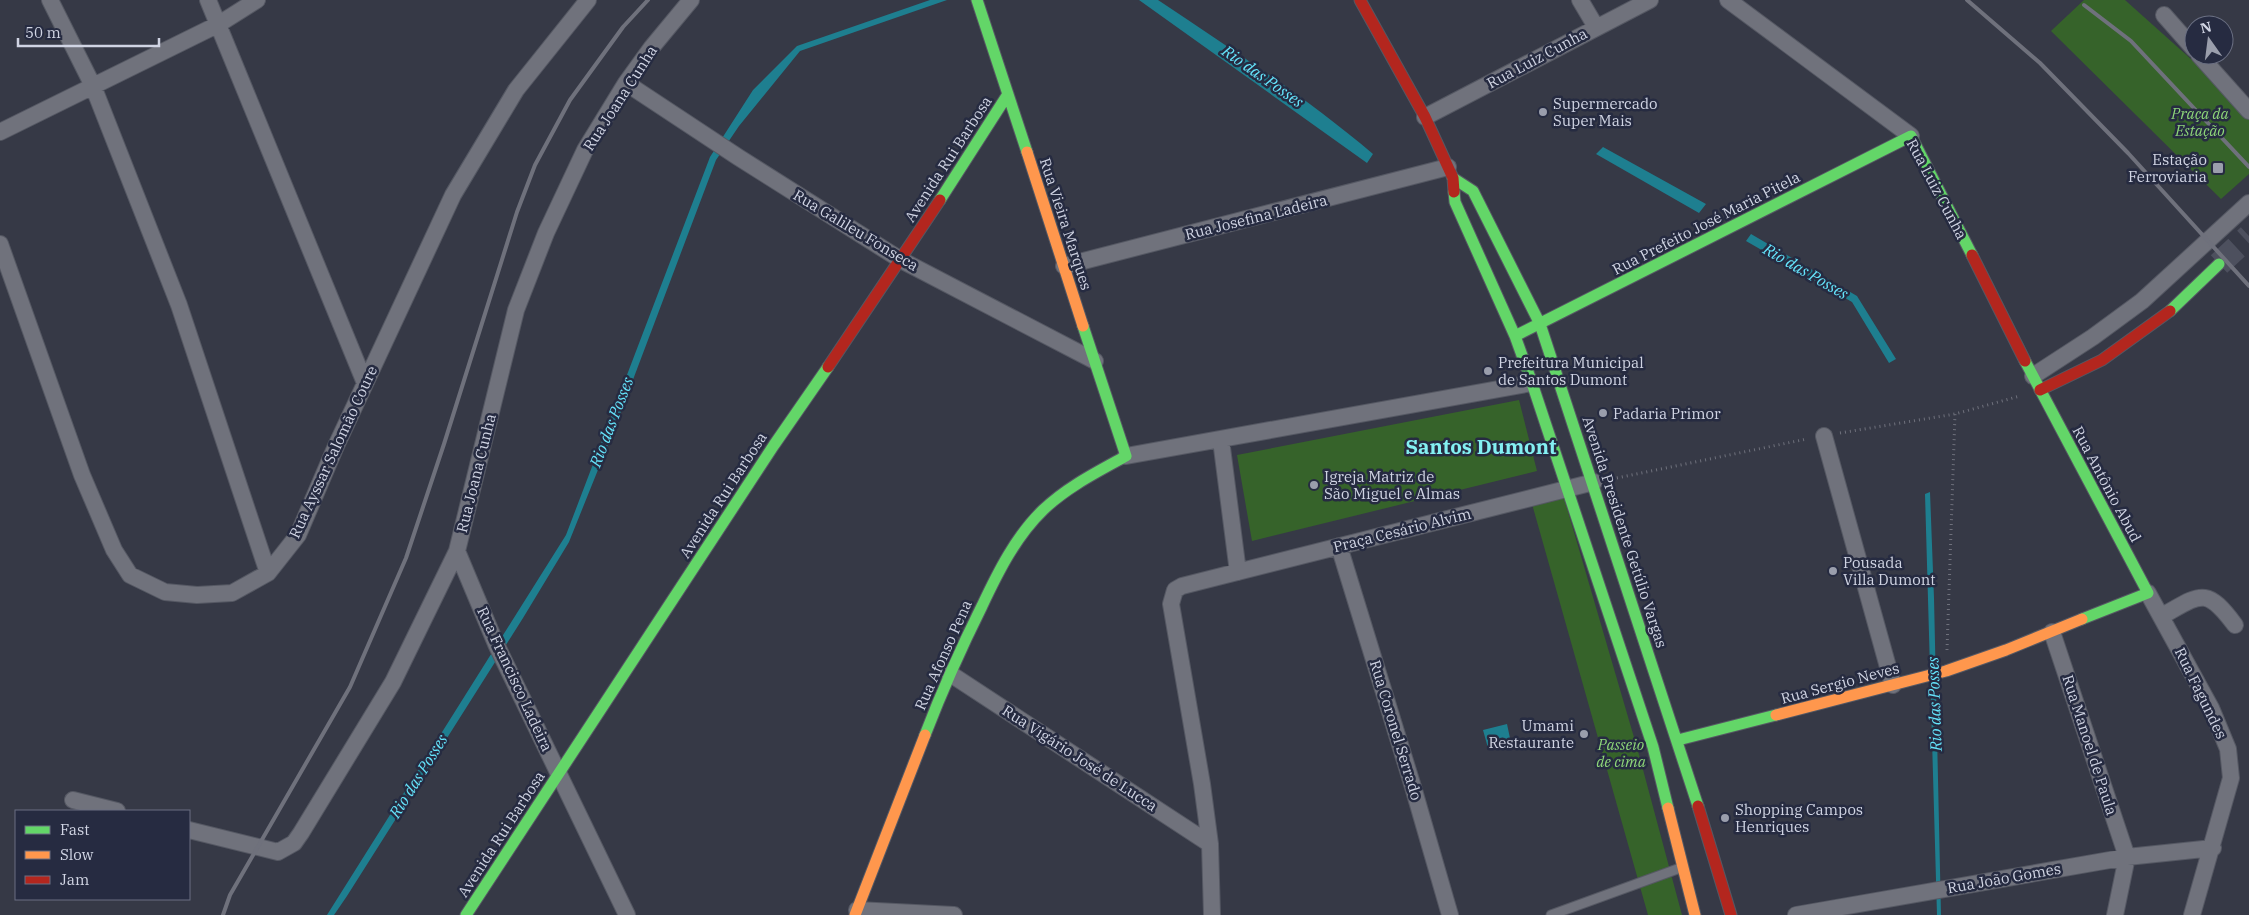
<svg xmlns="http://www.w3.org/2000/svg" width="2249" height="915" font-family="'IBM Plex Serif',serif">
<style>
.green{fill:#36632a}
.water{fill:#1e7f90}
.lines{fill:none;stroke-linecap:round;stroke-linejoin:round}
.secondary-tunnel{stroke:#4d505e;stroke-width:24;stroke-dasharray:24 12;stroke-linecap:butt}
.lane-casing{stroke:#555863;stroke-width:11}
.street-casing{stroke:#555863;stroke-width:18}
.fast-casing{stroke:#555863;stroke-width:13}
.slow-casing{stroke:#555863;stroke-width:13}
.jam-casing{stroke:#555863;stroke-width:13}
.path{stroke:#6f717c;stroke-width:3;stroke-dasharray:1 4;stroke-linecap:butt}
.lane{stroke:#70727c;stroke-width:9}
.street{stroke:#70727c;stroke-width:16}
.fast{stroke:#63d668;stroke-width:11}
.slow{stroke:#ff974d;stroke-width:11}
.jam{stroke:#b3261e;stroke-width:11}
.rail{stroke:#6f717c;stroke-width:4}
.poi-dot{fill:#9a9eac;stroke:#262b41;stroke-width:2}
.labels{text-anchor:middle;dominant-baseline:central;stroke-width:5;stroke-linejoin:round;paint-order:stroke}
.street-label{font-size:15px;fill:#d0d4e3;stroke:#262b41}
.poi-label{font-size:15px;fill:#d0d4e3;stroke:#262b41;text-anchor:start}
.park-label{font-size:15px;font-style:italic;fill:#8ed779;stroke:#262b41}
.water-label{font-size:16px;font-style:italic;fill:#65e5fc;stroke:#262b41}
.district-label{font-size:20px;font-weight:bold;fill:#84f0f2;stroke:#262b41}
</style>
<rect width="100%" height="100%" fill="#363946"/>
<path class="green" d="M2084 0H2125L2249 111V174L2221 199 2051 31Z
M1519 400 1537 471 1252 541 1237 455Z
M1564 498 1638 751 1682 915H1648L1532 504Z"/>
<path class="water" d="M930 0H947L800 51 739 126 716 160 614 430 569 542 523 618 347 896 334 915H327L566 535 710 157 753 90 797 46Z
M1139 0H1158C1231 49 1306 97 1373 154L1367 163Z
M1603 147 1706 204 1699 213 1596 154Z
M1751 234 1857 296 1896 359 1889 363 1852 302 1746 241Z
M1930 492 1934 598 1941 915H1937L1925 494Z
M1507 724 1511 743 1488 748 1483 730Z"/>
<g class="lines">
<path class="secondary-tunnel" d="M2219 264 2249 236"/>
<g class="lane-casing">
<path id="lane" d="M1551 915 1683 867"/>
</g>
<g class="street-casing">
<path id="street" d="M50 0 93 86 179 305 268 573
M208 0 365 383
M1580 0 1596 27
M1728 0 1911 136
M2164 15 2194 49
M2199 55 2249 111
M626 83 738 157 901 260 1095 361
M1425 117 1650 0
M0 132 219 24 257 0
M0 244 82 475 114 550 130 575 165 592 197 595 232 593 268 573 298 535 336 446 453 195 516 90 588 0
M1064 266 1448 167
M2033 376 2093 337 2142 301 2249 203
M1824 436 1893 685
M1221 440 1238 572
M1126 456 1532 383
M1339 546 1413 787 1450 915
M457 551 496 644 627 915
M2148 593 2211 708 2228 749 2231 778 2192 915
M2162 616C2201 594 2206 586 2235 625
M2052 632 2127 857 2115 915
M949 673 1210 844
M73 800 117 811
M189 830 278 852 294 843 301 833 393 682 457 551 516 310 546 233 585 150 626 83 652 47 691 0
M857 910 954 915
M1212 915 1210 844 1202 784 1171 604 1175 590 1182 586 1594 482
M1796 915 2127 857 2213 848"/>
</g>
<g class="fast-casing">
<path id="fast" d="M977 0 1027 152
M1453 178 1473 191 1540 324 1698 806
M1454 192 1455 202 1515 336 1532 383 1653 747 1668 808
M940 200 1008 94
M2170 311 2219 264
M1515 336 1911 136 1972 255
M2025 361 2148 593 2082 619
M925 735C942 691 961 648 982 606 998 572 1016 536 1043 510 1067 487 1097 472 1126 456L1083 326
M1678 740 1776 715
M466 915 774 445 828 367"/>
</g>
<g class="slow-casing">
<path id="slow" d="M1027 152 1083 326
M1776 715 1946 671 2006 650 2082 619
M1668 808 1695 915
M855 915 925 735"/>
</g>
<g class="jam-casing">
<path id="jam" d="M1360 0 1425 117 1453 178 1454 192
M1972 255 2025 361
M828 367 940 200
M2040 390 2102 360 2170 311
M1698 806 1731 915"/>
</g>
<path class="path" d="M1840 433 1955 414 2020 396
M1612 479 1807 439
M1947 650 1955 414"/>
<use href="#lane" class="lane"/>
<use href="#street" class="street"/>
<use href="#fast" class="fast"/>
<use href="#slow" class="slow"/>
<use href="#jam" class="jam"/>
<path class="rail" d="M1967 0 2040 63 2128 153 2249 286
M2084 5 2131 41 2249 167
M223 915 230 895 350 687 406 558 444 444 517 212 535 165 570 100 623 27 648 0"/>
</g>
<g class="poi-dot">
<circle cx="1543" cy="112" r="5"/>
<rect x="2212" y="162" width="12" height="12" rx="2.5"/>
<circle cx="1488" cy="371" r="5"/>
<circle cx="1603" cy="413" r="5"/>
<circle cx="1314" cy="485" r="5"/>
<circle cx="1833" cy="571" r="5"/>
<circle cx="1584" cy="734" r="5"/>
<circle cx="1725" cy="818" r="5"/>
</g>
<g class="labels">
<g class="street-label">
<text transform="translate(1537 58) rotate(-28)">Rua Luiz Cunha</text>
<text transform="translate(620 98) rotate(-57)">Rua Joana Cunha</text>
<text transform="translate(948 159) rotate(-57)">Avenida Rui Barbosa</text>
<text transform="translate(1937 189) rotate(62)">Rua Luiz Cunha</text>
<text transform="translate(1256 217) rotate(-14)">Rua Josefina Ladeira</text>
<text transform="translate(1706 223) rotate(-27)">Rua Prefeito José Maria Pitela</text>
<text transform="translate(1066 224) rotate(72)">Rua Vieira Marques</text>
<text transform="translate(856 230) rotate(31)">Rua Galileu Fonseca</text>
<text transform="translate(333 452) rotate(-65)">Rua Ayssar Salomão Coure</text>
<text transform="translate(476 473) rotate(-76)">Rua Joana Cunha</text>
<text transform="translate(2107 484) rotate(62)">Rua Antônio Abud</text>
<text transform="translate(723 495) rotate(-57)">Avenida Rui Barbosa</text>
<text transform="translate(1402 530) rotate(-14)">Praça Cesário Alvim</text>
<text transform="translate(1625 532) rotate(72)">Avenida Presidente Getúlio Vargas</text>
<text transform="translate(943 655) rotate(-66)">Rua Afonso Pena</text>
<text transform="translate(515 679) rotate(65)">Rua Francisco Ladeira</text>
<text transform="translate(1840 683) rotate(-15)">Rua Sergio Neves</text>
<text transform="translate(2201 693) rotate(64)">Rua Fagundes</text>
<text transform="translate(1396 730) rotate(73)">Rua Coronel Serrado</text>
<text transform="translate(2090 745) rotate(72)">Rua Manoel de Paula</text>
<text transform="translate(1080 758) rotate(33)">Rua Vigário José de Lucca</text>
<text transform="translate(501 834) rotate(-57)">Avenida Rui Barbosa</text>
<text transform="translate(2004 878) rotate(-10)">Rua João Gomes</text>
</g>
<g class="poi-label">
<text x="1553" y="103">Supermercado<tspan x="1553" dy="17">Super Mais</tspan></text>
<text x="2207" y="159" text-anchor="end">Estação<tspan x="2207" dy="17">Ferroviaria</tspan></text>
<text x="1498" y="362">Prefeitura Municipal<tspan x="1498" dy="17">de Santos Dumont</tspan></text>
<text x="1613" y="413">Padaria Primor</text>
<text x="1324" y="476">Igreja Matriz de<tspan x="1324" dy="17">São Miguel e Almas</tspan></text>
<text x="1843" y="562">Pousada<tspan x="1843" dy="17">Villa Dumont</tspan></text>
<text x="1574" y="725" text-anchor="end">Umami<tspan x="1574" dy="17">Restaurante</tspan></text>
<text x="1735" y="809">Shopping Campos<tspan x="1735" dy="17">Henriques</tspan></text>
</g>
<g class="park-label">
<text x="2200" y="113">Praça da<tspan x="2200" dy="17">Estação</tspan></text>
<text x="1621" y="744">Passeio<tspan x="1621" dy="17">de cima</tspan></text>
</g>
<g class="water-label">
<text transform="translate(1263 76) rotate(35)">Rio das Posses</text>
<text transform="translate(1806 271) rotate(30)">Rio das Posses</text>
<text transform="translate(611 422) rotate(-69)">Rio das Posses</text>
<text transform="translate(1934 704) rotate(-92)">Rio das Posses</text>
<text transform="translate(418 776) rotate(-58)">Rio das Posses</text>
</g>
<g class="district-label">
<text x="1481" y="446">Santos Dumont</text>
</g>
</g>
<rect x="15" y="810" width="175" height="90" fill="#262b41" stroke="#6a6f82"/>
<rect x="25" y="826" width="25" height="8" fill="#63d668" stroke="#6a6f82"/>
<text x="60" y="835" font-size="15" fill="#d0d4e3">Fast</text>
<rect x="25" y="851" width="25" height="8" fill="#ff974d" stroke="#6a6f82"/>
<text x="60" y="860" font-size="15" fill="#d0d4e3">Slow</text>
<rect x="25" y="876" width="25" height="8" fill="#b3261e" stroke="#6a6f82"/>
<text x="60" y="885" font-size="15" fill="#d0d4e3">Jam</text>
<g transform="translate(2209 40) rotate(346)"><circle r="24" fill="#262b41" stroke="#6a6f82"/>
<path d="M0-4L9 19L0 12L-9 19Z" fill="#9a9eac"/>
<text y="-8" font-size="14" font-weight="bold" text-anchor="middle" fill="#d0d4e3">N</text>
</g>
<path d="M18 38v8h141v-8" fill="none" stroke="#d0d4e3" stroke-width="2.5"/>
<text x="25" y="38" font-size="15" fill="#d0d4e3" stroke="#262b41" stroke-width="4" paint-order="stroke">50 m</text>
</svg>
